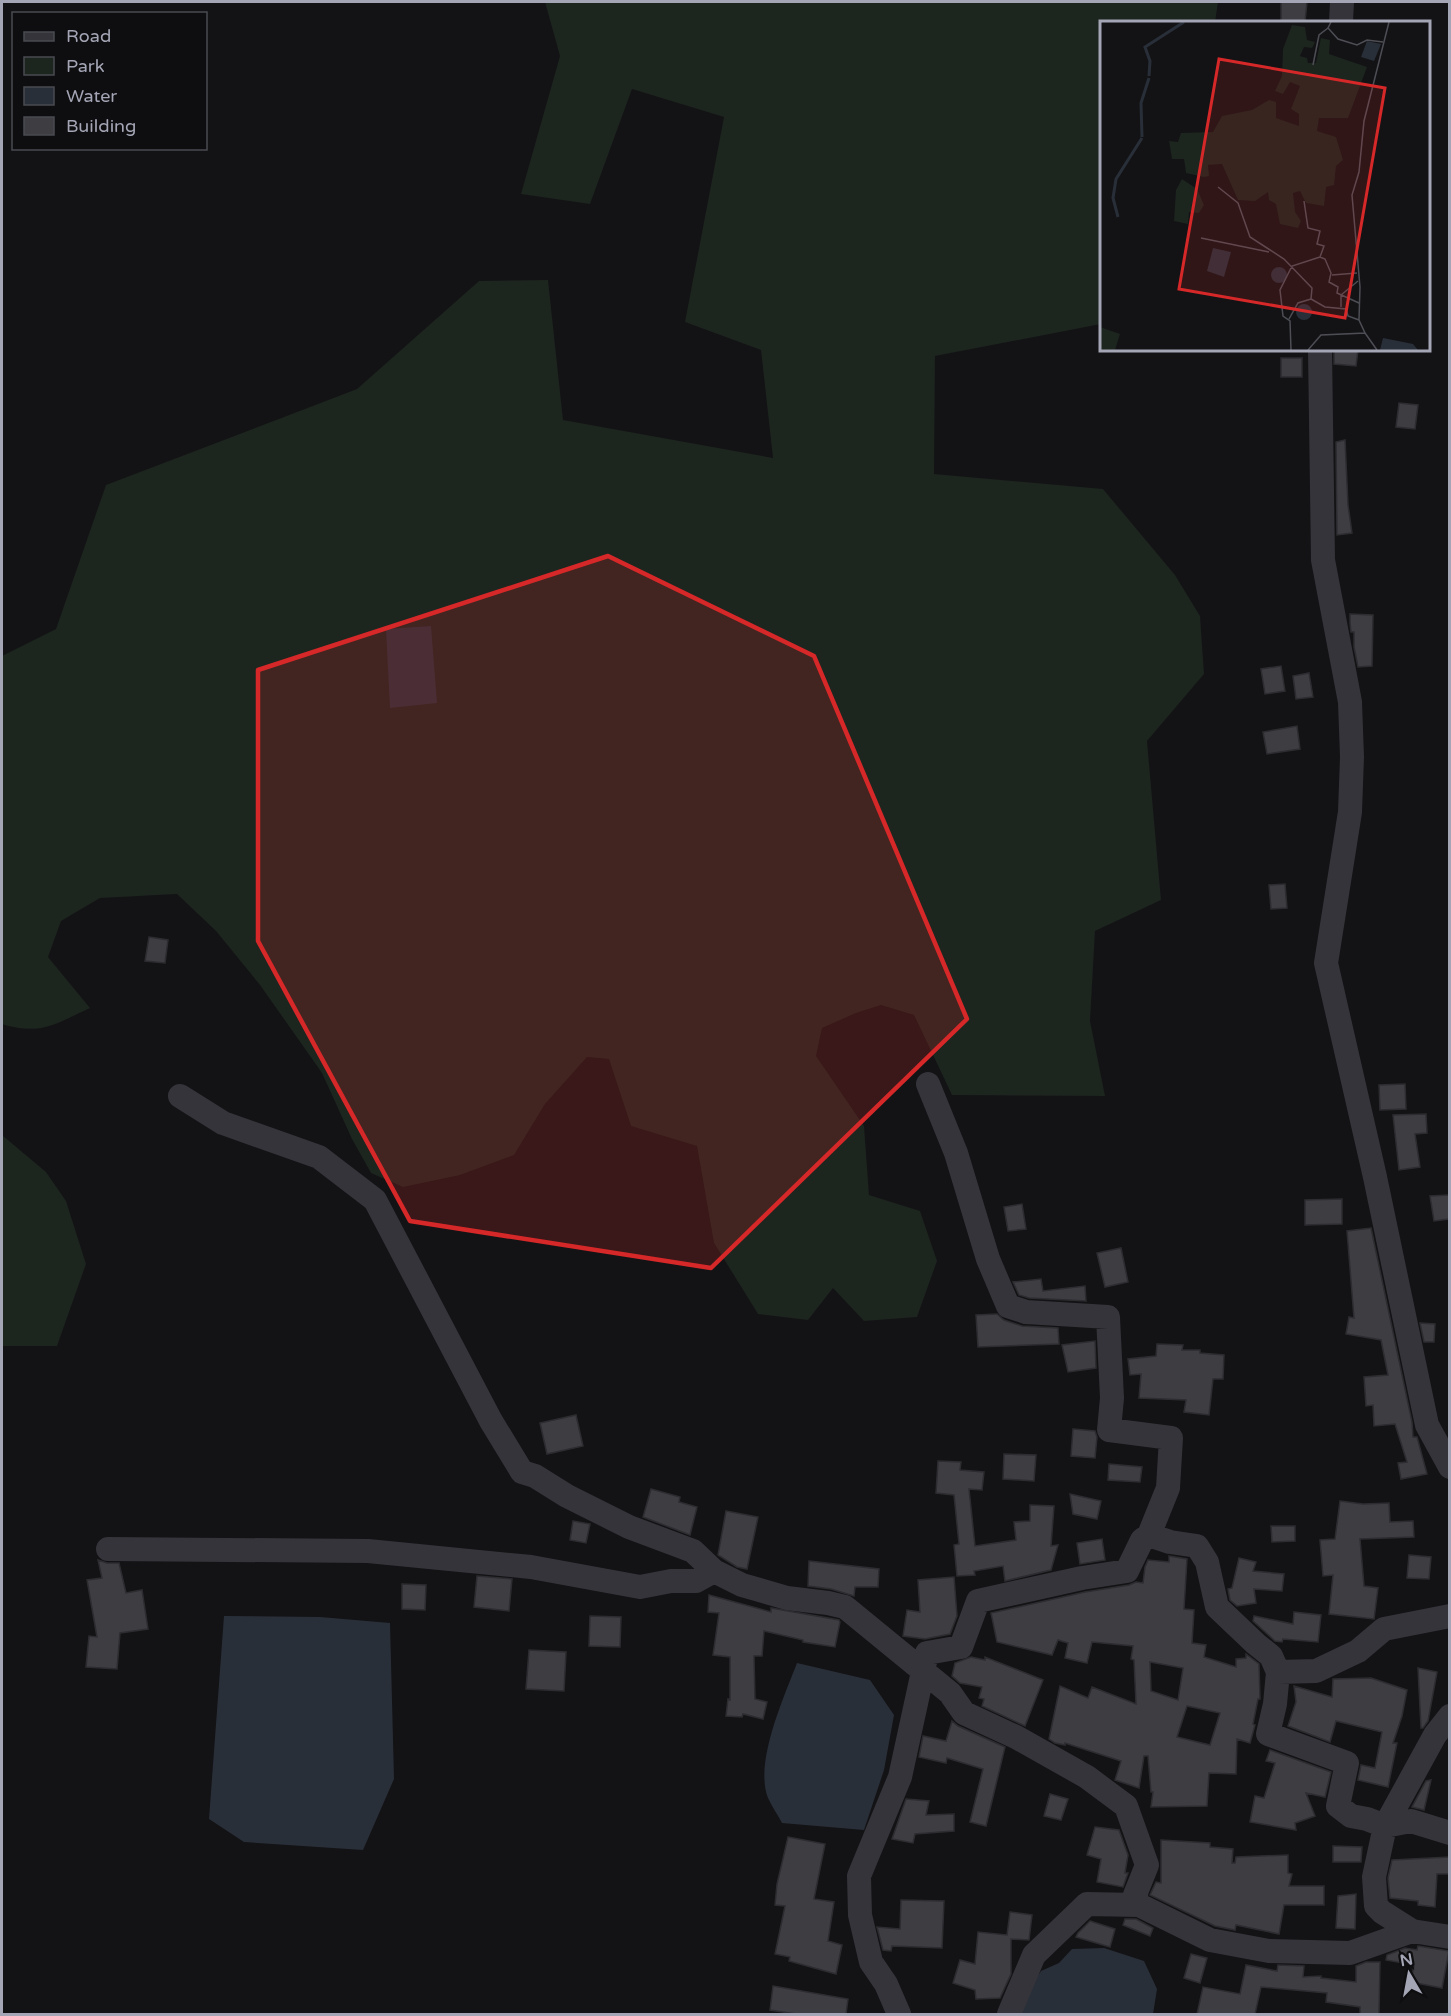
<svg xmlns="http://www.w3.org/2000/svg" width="1451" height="2016" font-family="'Varela Round',sans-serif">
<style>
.green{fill:#1d251f}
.water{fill:#292f39}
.building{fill:#3d3d42;stroke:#2d2d31;stroke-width:1.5;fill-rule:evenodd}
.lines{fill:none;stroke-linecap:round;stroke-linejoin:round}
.minor{stroke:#34343a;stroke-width:24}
.marked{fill:#d62828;fill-opacity:0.2;stroke:#d62828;stroke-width:4.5;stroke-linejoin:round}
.inset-river{fill:none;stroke:#292f39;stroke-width:3}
.inset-road{fill:none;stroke:#4d4e55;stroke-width:1.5}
.view{fill:#d62828;fill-opacity:0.15;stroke:#d62828;stroke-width:3}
.inset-edge{fill:none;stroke:#a4a6b6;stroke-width:3}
</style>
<rect width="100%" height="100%" fill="#131315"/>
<path class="green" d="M545 2H1218L1215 22H1102L1101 324 935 356 934 474 1103 489 1175 575 1200 616 1204 674 1147 741 1161 900 1095 931 1090 1021 1105 1096 952 1095 914 1015 881 1005 856 1013 822 1028 816 1056 864 1126 869 1195 920 1211 937 1261 917 1317 864 1321 833 1288 808 1320 758 1314 714 1243 697 1146 631 1126 609 1059 587 1057 545 1104 514 1155 460 1175 403 1187 371 1173 352 1139 322 1073 260 985 216 931 177 894 100 898 61 921 48 957 90 1008C55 1024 41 1036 2 1024V656L56 629 106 485 357 389 479 281 548 280 563 420 773 458 761 350 685 322 724 117 632 89 590 204 521 194 560 56Z
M2 1135 46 1172 66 1201 86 1264 57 1346H2Z"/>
<path class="water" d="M431 626 437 703 390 708 386 629Z
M224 1616 320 1617 390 1623 394 1779 363 1850 244 1842 209 1819Z
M797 1663 870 1680 894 1715 884 1770 864 1830 782 1823C778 1815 772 1807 768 1798 754 1763 784 1697 797 1663Z
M1104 1948 1144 1961 1157 1989 1153 2014H1021L1028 1991 1041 1971 1059 1963 1072 1949Z"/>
<path class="building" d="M1281 2H1307L1305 22H1281Z
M1334 350H1358L1356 366 1334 364Z
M1281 358H1302V377H1281Z
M1399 403 1418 405 1415 429 1396 427Z
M1345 440 1348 505 1352 533 1337 535 1336 442Z
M1350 614 1373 615 1372 666 1358 667 1354 647V632H1351L1350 623Z
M1281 666 1285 691 1265 694 1261 669Z
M1309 673 1313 697 1296 699 1293 676Z
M1297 726 1300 749 1267 754 1263 732Z
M1285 884 1287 908 1271 909 1269 885Z
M149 937 168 940 165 963 145 961Z
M1405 1084 1406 1109 1380 1110 1379 1085Z
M1426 1114 1427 1133 1415 1134 1420 1167 1399 1170 1393 1115Z
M1449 1195V1219L1434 1221 1430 1196Z
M1342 1199V1224L1305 1225V1200Z
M1022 1204 1026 1229 1008 1231 1004 1207Z
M1371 1228 1412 1422 1413 1437H1417L1427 1474 1401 1479 1398 1463 1407 1462 1395 1424 1374 1426 1373 1405 1366 1406 1364 1377 1388 1375 1381 1340 1346 1334 1349 1317 1354 1318 1347 1231Z
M1121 1248 1128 1282 1105 1287 1097 1253Z
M1041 1279 1043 1291 1085 1286 1086 1301 1029 1298 1019 1295 1013 1282Z
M997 1314 1004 1320 1022 1326 1058 1328 1059 1344 978 1347 976 1315Z
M1420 1323 1435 1324 1434 1342H1424Z
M1095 1341 1096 1368 1068 1372 1062 1345Z
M1157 1344 1183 1345 1182 1350H1200V1353L1224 1355 1223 1379H1213L1209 1415 1184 1412 1186 1400 1139 1398 1141 1374 1130 1375 1128 1359 1156 1356Z
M576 1415 583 1446 547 1454 540 1423Z
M1073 1429 1095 1431 1097 1437 1095 1458 1071 1456Z
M1004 1454 1036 1455 1034 1481 1003 1479Z
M938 1461 961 1462 960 1470 984 1472 982 1490 969 1489 975 1546 1016 1540 1014 1522 1030 1521V1505L1054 1506 1051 1546 1058 1545 1051 1570 1005 1581 1003 1566 974 1571 975 1575 957 1576 954 1545 959 1544 954 1495 936 1493Z
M1109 1464 1142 1467 1140 1482 1108 1480Z
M651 1489 680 1497 679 1502 697 1507 690 1535 643 1517Z
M1070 1494 1101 1501 1097 1519 1073 1514Z
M1340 1501 1363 1504 1389 1503 1390 1522 1413 1521 1414 1537 1360 1539 1364 1586 1378 1588 1374 1619 1329 1614 1333 1575 1323 1576 1320 1540 1335 1539Z
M726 1511 758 1517 747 1569 737 1567 718 1555Z
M573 1521 590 1524 586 1543 570 1540Z
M1271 1526H1295V1541L1272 1542Z
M1102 1539 1105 1560 1080 1564 1077 1543Z
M1409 1555 1431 1557 1429 1579 1407 1578Z
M1169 1556 1187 1559 1184 1609 1194 1610 1192 1643 1206 1645 1204 1657 1236 1667V1659L1246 1658V1654L1259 1664 1260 1699H1258L1253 1724 1255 1725 1250 1743 1237 1739 1236 1774 1209 1773 1207 1806 1151 1807 1153 1792H1151L1148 1756H1144L1139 1788 1115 1780 1121 1761 1065 1743V1745L1055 1743 1049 1739 1060 1686 1088 1698 1092 1687 1136 1704 1134 1660 1131 1659 1133 1646 1092 1642 1087 1663 1065 1658 1068 1643 1058 1640 1052 1655 997 1642 991 1613 1085 1592 1129 1585 1136 1582 1143 1583 1145 1567 1148 1560 1169 1562ZM1150 1662 1183 1668 1178 1700 1151 1691ZM1187 1706 1220 1713 1210 1745 1177 1737Z
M1239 1558 1256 1562 1253 1571 1284 1574 1282 1591 1254 1589 1256 1603 1237 1606 1230 1600 1228 1589 1232 1588Z
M98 1560 107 1563H119L126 1593 142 1590 148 1629 120 1633 117 1669 86 1667 89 1636 97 1637 87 1580 102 1578Z
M809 1561 879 1569 878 1587H855L854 1596 831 1589 808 1586Z
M477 1576 512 1579 509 1611 474 1607Z
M954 1577 957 1616 950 1634 925 1639 903 1636 907 1610 920 1612 918 1580Z
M402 1584 426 1585 425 1610 402 1609Z
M709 1595 771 1612V1608L839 1620 840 1622 835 1647 803 1642V1640L764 1631 762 1656H754L755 1699 767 1702 763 1719 743 1714 742 1717 726 1716 728 1699 730 1700V1657L713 1655 719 1613 708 1612Z
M1294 1612 1321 1615 1318 1642 1283 1639 1282 1642 1275 1641 1253 1621 1254 1616 1293 1624Z
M590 1616 621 1617 620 1647 589 1646Z
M529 1650 566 1652 564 1691 526 1689Z
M971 1657 985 1660V1657L1043 1680 1025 1726 982 1706 984 1699 979 1698 982 1687 960 1683 952 1676 955 1663Z
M1418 1668 1437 1672 1428 1721 1423 1728H1421Z
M1371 1678 1407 1690 1402 1716 1393 1743H1397L1388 1787 1358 1780 1361 1765 1375 1768 1382 1732 1336 1721 1330 1742 1288 1726 1296 1702 1294 1686 1332 1697 1333 1679Z
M952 1721 958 1726 1005 1747 986 1826 970 1822 983 1769 947 1758 946 1763 919 1757 923 1736 946 1741Z
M1270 1750 1331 1772 1325 1797 1306 1793 1315 1816 1295 1823 1296 1830 1250 1822 1255 1796 1264 1798 1275 1763 1266 1761Z
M1431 1780 1424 1810 1412 1807 1426 1781Z
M1050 1794 1068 1799 1061 1820 1044 1816Z
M906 1799 929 1801 926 1815 954 1814V1831L915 1834 913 1843 892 1839Z
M1095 1827 1119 1830 1128 1855 1125 1873H1128L1123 1887 1097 1882 1101 1859 1087 1855Z
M788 1837 825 1844 814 1899 834 1902 828 1941 842 1945 836 1974 789 1961 790 1957 775 1954 785 1906 775 1905 777 1884Z
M1161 1840 1210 1843V1847L1233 1849 1232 1863H1235L1236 1857 1288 1855V1873L1292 1874 1289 1886H1324V1905H1284L1279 1934 1236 1925 1235 1930 1215 1926 1150 1895 1156 1882 1161 1883Z
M1333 1846 1362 1847 1361 1862H1333Z
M1449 1857V1874H1437L1435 1907 1418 1905V1901L1390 1898 1388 1878 1392 1860Z
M1356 1894 1355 1929 1336 1928 1338 1896Z
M901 1900 944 1901 942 1948 892 1946 891 1951 883 1950 877 1927 900 1929Z
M1010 1912 1032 1915 1029 1940 1011 1939V1974L1000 1998 976 1999 975 1990 953 1983 960 1960 975 1964 978 1932 1007 1935Z
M1125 1919H1136L1153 1928 1150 1936 1123 1925Z
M1090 1921 1115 1929 1110 1947 1076 1937 1078 1933Z
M1418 1946 1449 1951 1442 1988 1411 1982 1414 1965 1386 1960 1387 1955 1405 1948 1417 1950Z
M1191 1954 1207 1958 1200 1983 1184 1978Z
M1366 1962H1380L1379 2014H1360V2007L1326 2002 1327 1993 1261 1987 1255 2014H1197L1203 1987 1240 1994 1246 1965 1277 1971 1278 1965 1304 1966 1303 1977 1321 1976V1978L1356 1982V1966Z
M773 1986 848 1999 846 2014H796L770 2010Z"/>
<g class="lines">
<path class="minor" d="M1341 22 1342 2
M1320 350 1323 560 1350 702 1352 757 1350 812 1326 963 1375 1177 1427 1425 1450 1467
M928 1084 956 1153 988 1259 1008 1306 1026 1312 1108 1317 1112 1398 1109 1430 1171 1438 1168 1488 1149 1535 1170 1542 1197 1546 1207 1562 1217 1607 1256 1644 1271 1656 1278 1672 1275 1704 1268 1734 1347 1763 1338 1806 1351 1816 1367 1819 1385 1826 1411 1821 1450 1833
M180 1096 223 1123 319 1157 375 1200 491 1421 522 1472 535 1476 567 1496 629 1527 693 1551 714 1571 742 1585 787 1598 828 1603 845 1607 950 1693 964 1713 1016 1737 1087 1777 1126 1806 1147 1865 1135 1895 1139 1905 1210 1940 1269 1951 1350 1953 1412 1931 1450 1937
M108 1549 368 1551 531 1567 640 1587 671 1581H696L714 1571
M1278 1672 1316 1671 1358 1651 1384 1629 1450 1616
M1412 1931 1382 1912 1376 1906 1374 1877 1385 1826 1435 1735 1450 1716
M899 2014 886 1984 871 1962 860 1915 859 1876 900 1777 927 1653 961 1647 978 1601 1082 1578 1127 1571 1142 1540 1149 1535
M1009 2014 1034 1955 1087 1904 1139 1905"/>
</g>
<path class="marked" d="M608 556 814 656 967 1019 711 1268 410 1221 258 941V670Z"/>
<g transform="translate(1100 21)">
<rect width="330" height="330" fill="#131315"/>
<path d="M192 4 205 6 207 19 215 21 212 27 204 26 200 35 207 37 208 42H216L221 17 230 19 229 33 267 46 248 97H219L217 110 236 116 243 139 236 145 234 164 226 166 224 185 206 182 200 170 193 172 195 191 201 200 198 207 180 203 176 183 169 179 168 171 155 180 138 179 122 143 108 144 109 155 104 156 86 152 84 138H72L69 120 78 121 81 112 113 111 122 95 152 89 169 79 176 81V97L199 105V93L191 88 200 65 190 61 183 73 175 70 182 55 183 28ZM82 158 97 168 104 184 99 192 89 191 88 203 74 200 76 169ZM0 306 20 313 15 329H0Z" fill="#1d251f"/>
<path d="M267 20 281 23 274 40 261 36ZM113 227 131 231 124 256 107 250ZM171 254a8 8 0 1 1 16 0a8 8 0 1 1-16 0ZM196 291a8 8 0 1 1 16 0a8 8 0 1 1-16 0ZM283 317 313 323 318 329H280Z" fill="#292f39"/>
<path class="inset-river" d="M49 55 50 40 45 26 84 1M42 116 41 82 49 57M18 196 13 177 16 158 42 117"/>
<path class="inset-road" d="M231 1 228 7 238 18 257 24 267 19 283 21M213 44 219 14 228 7M118 166 138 182 150 216 184 238 212 267 211 278 225 286 246 288 248 295 259 299M204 180 208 207 220 210 217 223 224 225 220 236 225 238 231 252 229 261 238 266 237 272 259 282M101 217 169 231M232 254 257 252M241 286V274L258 260M189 298 198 282 211 278M265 312 277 329M191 329 190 300 183 295 180 269 192 245 220 236M208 329 221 314 265 312 259 299 260 266 252 174 259 151 264 100 289 1"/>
<path class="view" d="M119 38 285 67 245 297 79 268Z"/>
<rect width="330" height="330" class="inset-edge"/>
</g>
<rect width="1451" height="2016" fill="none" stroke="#a4a6b6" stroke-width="6"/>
<rect x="12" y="12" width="195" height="138" fill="#0e0e10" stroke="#4a4b52" stroke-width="1.5"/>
<rect x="24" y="32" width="30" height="9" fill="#34343a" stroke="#4a4b52" stroke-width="1.5"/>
<text x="66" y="42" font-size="18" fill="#a4a6b6">Road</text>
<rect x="24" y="57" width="30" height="18" fill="#1d251f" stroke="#4a4b52" stroke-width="1.5"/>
<text x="66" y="72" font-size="18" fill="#a4a6b6">Park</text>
<rect x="24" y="87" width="30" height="18" fill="#292f39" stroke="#4a4b52" stroke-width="1.5"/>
<text x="66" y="102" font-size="18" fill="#a4a6b6">Water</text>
<rect x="24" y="117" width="30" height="18" fill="#3d3d42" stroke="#4a4b52" stroke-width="1.5"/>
<text x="66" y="132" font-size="18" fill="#a4a6b6">Building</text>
<g transform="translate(1409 1974) rotate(350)" stroke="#0e0e10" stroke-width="4.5" paint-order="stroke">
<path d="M0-4.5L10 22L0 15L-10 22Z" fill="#a4a6b6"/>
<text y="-9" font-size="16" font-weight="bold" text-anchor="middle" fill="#a4a6b6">N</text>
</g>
</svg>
